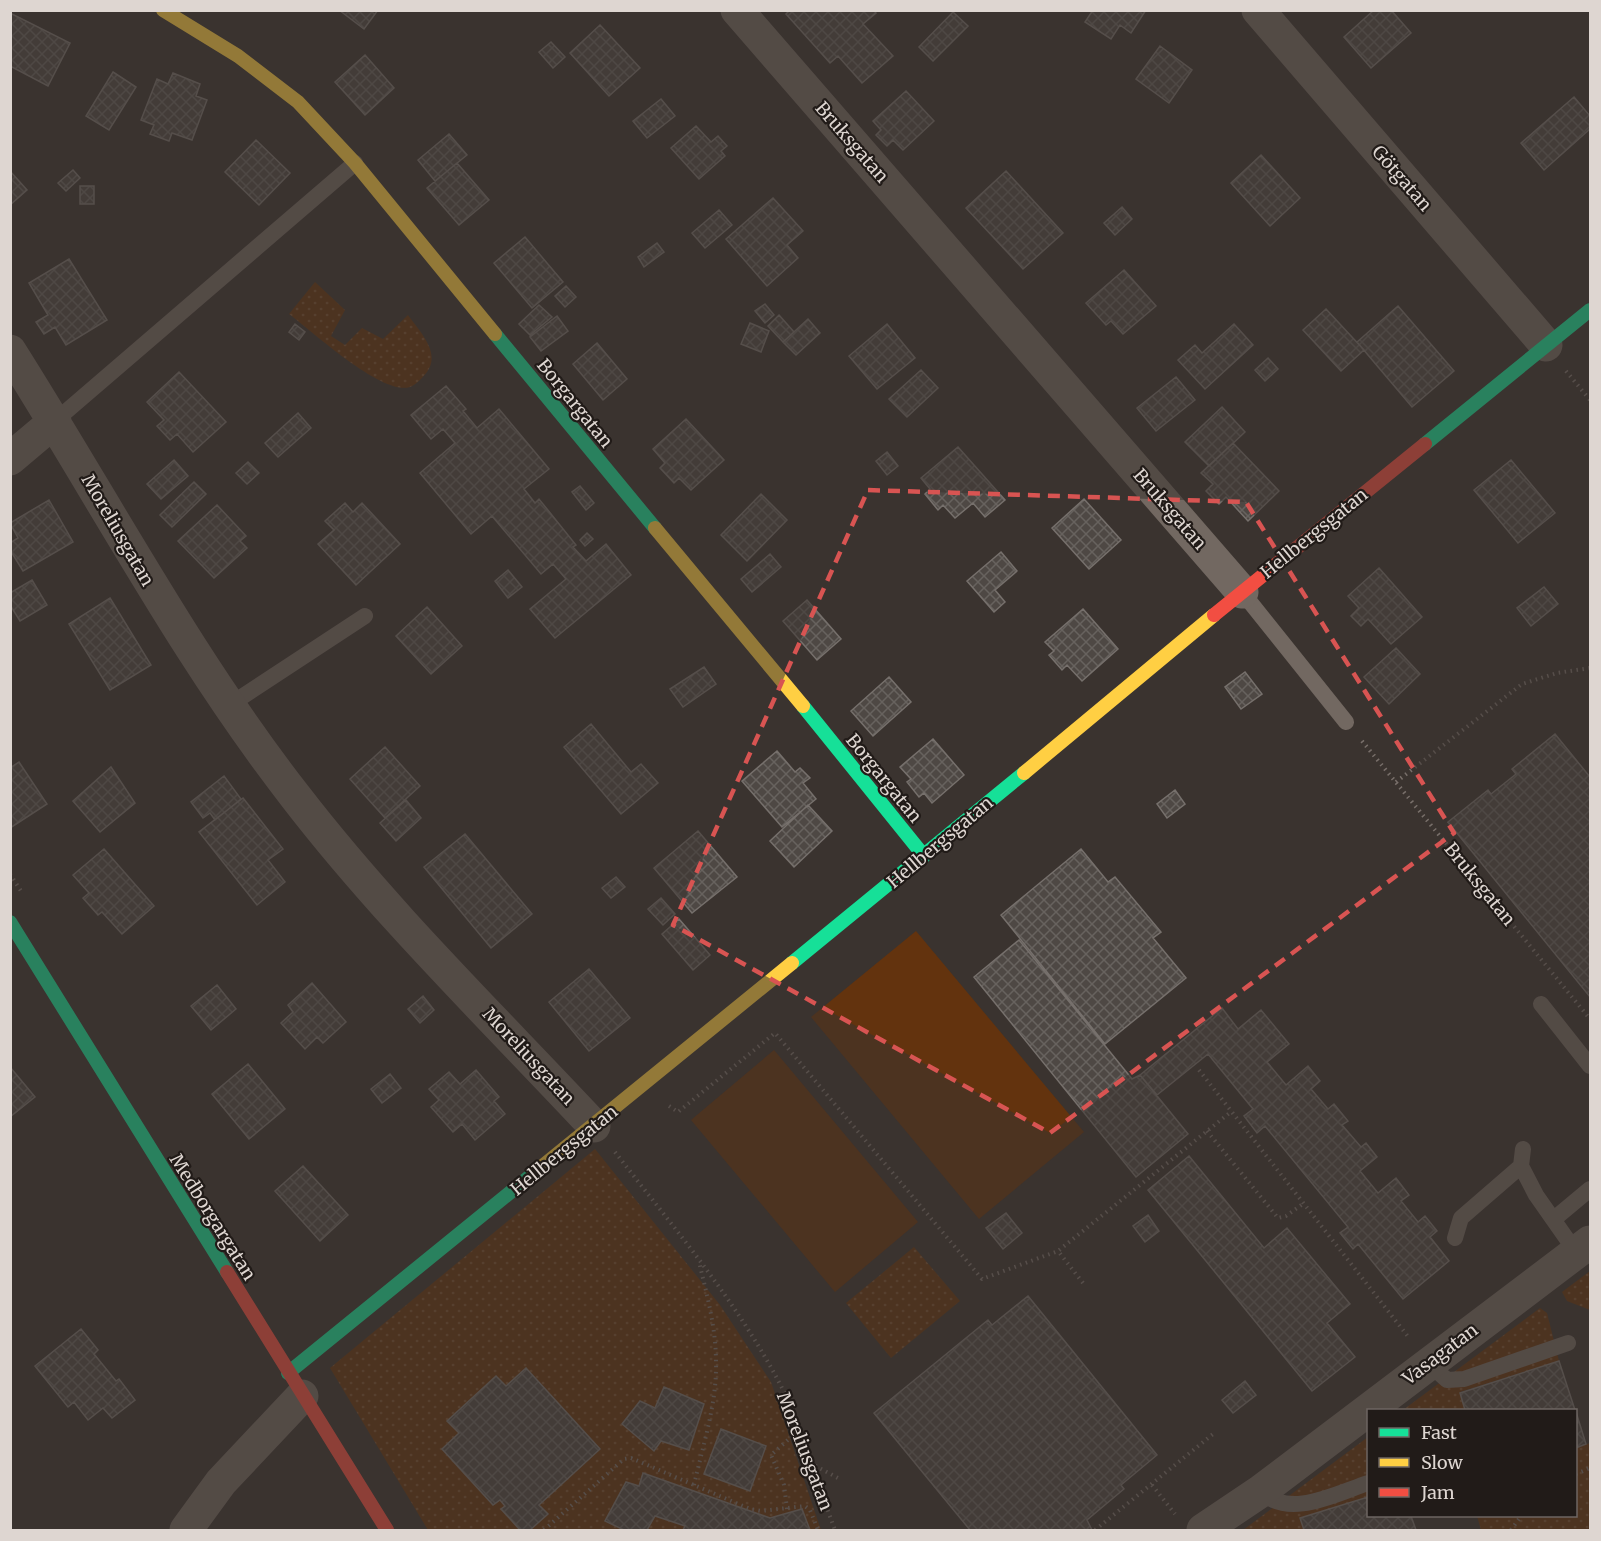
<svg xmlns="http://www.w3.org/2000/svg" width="1601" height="1541" font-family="Merriweather,serif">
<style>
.park{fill:url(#park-dots)}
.pitch{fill:#63330e}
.building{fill:url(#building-cross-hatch);stroke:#76706c;stroke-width:1.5}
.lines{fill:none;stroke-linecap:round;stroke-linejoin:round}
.path{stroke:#786f6a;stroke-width:4;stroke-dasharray:1.5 4.5;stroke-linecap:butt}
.lane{stroke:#726861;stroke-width:16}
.street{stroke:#726861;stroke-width:33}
.fast{stroke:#16e098;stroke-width:14}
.slow{stroke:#ffcf43;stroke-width:14}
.jam{stroke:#f24e42;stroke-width:14}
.marked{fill:none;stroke:#d85452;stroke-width:4.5;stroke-dasharray:12 8;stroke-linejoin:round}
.labels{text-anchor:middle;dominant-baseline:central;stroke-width:4.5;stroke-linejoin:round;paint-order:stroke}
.street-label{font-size:18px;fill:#ded6d1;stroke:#211b18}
</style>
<defs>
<pattern id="park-dots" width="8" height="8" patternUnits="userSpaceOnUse" patternTransform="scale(1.5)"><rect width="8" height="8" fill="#63330e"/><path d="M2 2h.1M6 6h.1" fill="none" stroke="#795030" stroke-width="1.8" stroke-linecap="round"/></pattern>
<pattern id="building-cross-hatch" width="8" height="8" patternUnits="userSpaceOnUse" patternTransform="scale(1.5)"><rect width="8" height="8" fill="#4e4844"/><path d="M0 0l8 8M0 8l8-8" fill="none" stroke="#67625e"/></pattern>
</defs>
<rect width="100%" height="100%" fill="#3a332f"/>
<path class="park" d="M315 282 345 310 331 336 345 345 362 328 383 339 408 315C420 332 441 352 427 372 423 377 416 385 410 387 382 396 312 331 289 314Z
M595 1149 720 1305 771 1382 821 1530H428L330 1368Z
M914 1247 960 1301 891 1358 846 1303Z
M1590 1271V1310L1567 1301 1562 1292Z
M1540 1308 1547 1313 1559 1361 1460 1392 1465 1410H1403Z
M1368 1437V1516H1411L1416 1530H1243Z
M1590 1443V1530H1481L1477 1516H1576V1448Z"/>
<path class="pitch" d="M916 931 1084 1132 979 1219 811 1017Z
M774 1050 918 1222 835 1292 691 1120Z"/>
<path class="building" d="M339 10H378L364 29Z
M790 10H874L876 13 863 24 893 56 862 83 838 56 830 63 786 14Z
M1093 10H1146L1131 33 1120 25 1111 39 1085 22Z
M1374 10H1391L1411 33 1371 68 1344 37Z
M953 12 968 26 933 61 919 47Z
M10 13 70 43 48 86 10 66Z
M600 25 640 68 609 96 570 53Z
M551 42 565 57 553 68 539 52Z
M1160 46 1192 70 1169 103 1136 79Z
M365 55 394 88 365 115 335 82Z
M113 72 136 87 109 130 86 116Z
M173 73 200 84 196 96 207 100 192 140 172 133 169 141 150 134 154 125 141 120 157 79 168 84Z
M906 91 934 121 903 150 893 140 887 146 876 135 881 130 873 121Z
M1574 97 1590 116V129L1544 170 1521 143Z
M661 99 675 116 647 138 633 121Z
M696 126 711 142 718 136 727 146 721 151 725 156 699 179 671 148Z
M449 134 467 155 435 181 418 160Z
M256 140 290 173 259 205 225 172Z
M1261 155 1300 198 1270 226 1231 183Z
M457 163 489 200 459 225 427 188Z
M73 170 80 178 66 191 58 183Z
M10 171 27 190 10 205Z
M1006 171 1063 233 1023 269 966 208Z
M80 186H94V204H80Z
M773 198 803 231 787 245 798 258 767 286 726 239Z
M1122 207 1132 219 1115 235 1104 223Z
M719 210 732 225 705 248 692 233Z
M525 237 563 282 532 308 494 263Z
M657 243 664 252 644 267 638 257Z
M69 259 107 320 66 345 55 327 44 334 36 322 48 315 29 283Z
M1124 270 1156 306 1123 334 1111 321 1106 325 1086 303Z
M566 286 576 297 565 307 555 296Z
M765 304 774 315 765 323 755 311Z
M539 305 552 317 530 335 519 324Z
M1398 306 1454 371 1412 407 1357 342Z
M1326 309 1364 350 1341 371 1303 330Z
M779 315 794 332 783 342 768 326Z
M557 316 568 331 541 351 530 337Z
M808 319 820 333 796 355 783 342Z
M750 323 769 331 761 352 741 344Z
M295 324 305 332 299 340 289 332Z
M887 324 915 358 877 389 849 356Z
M1234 324 1253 345 1205 389 1178 360 1195 345 1202 353Z
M597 343 627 379 603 400 573 364Z
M1268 358 1278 369 1265 381 1255 370Z
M921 370 938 388 907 417 889 399Z
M179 372 226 422 193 452 177 434 170 440 157 426 164 420 147 402Z
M1176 377 1195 400 1156 431 1137 408Z
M446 386 466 409 463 411 477 428 499 409 549 469 524 489 535 503 539 499 576 545 573 547 586 561 606 544 631 575 555 638 530 609 566 579 553 564 541 574 492 516 471 534 420 473 455 443 443 429 431 439 411 415Z
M1222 407 1245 432 1209 466 1185 442Z
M298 413 311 428 278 457 265 443Z
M686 419 724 460 691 490 679 478 674 483 660 468 665 463 653 449Z
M1233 443 1279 491 1248 521 1226 497 1219 504 1206 491 1213 484 1201 473Z
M958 447 1005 500 985 517 973 503 955 518 943 505 938 510 925 494 930 489 921 478Z
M887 452 898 466 887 475 876 461Z
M174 460 188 476 161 499 147 484Z
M1511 460 1555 513 1518 543 1474 490Z
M248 462 259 473 247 484 236 473Z
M194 482 206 494 172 527 160 515Z
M580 486 594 503 586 510 572 492Z
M761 494 787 520 747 561 721 535Z
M1084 499 1121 540 1089 569 1052 528Z
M49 500 73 542 23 571 10 550V543L18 538 10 523Z
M345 503 353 512 362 503 400 544 356 585 318 544 334 530 325 521Z
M217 505 246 536 240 541 247 548 214 578 178 541Z
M587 533 593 539 585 546 580 540Z
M1001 552 1017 571 995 590 1005 602 994 612 967 581Z
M770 554 781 567 752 592 741 579Z
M1379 568 1422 617 1391 644 1368 619 1361 626 1351 616 1359 608 1348 596Z
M508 570 522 587 508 598 495 581Z
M32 580 47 605 20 621 10 605V593Z
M1544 587 1558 604 1531 626 1517 608Z
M110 598 151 665 110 690 69 624Z
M807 600 841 639 817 660 783 621Z
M427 607 462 646 431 674 396 636Z
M1083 609 1118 649 1082 681 1067 665 1062 670 1049 655 1054 651 1045 642Z
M1396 648 1420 674 1389 704 1364 677Z
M704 667 716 684 683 707 670 689Z
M1245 672 1262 694 1241 709 1225 687Z
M889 677 911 702 873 736 851 711Z
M591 724 631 772 641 764 658 783 621 814 564 747Z
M1555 734 1590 777V997L1448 822 1488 790 1491 794 1516 774 1512 769Z
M933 739 964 775 932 803 924 793 919 797 907 782 911 779 900 767Z
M385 747 420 786 385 818 350 779Z
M777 751 795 772 800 768 810 778 803 783 816 799 782 827 742 781Z
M19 762 47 804 10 828V768Z
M111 767 135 803 100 832 73 801Z
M224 776 241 799 215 820 210 813 203 818 191 802Z
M1175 790 1185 804 1167 818 1157 804Z
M243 798 283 849 268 860 285 882 257 905 199 832Z
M406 800 421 818 396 841 380 823Z
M808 805 832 831 794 867 770 841Z
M698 831 737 877 692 913 654 868Z
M465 834 532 914 491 948 424 867Z
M104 849 154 906 122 934 102 912 98 915 83 898 89 893 73 875Z
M1081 849 1108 882 1115 877 1161 932 1153 938 1186 978 1105 1044 1001 915Z
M616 877 625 887 611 898 602 888Z
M661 898 675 914 663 925 648 909Z
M679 919 710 955 693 970 662 934Z
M1019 940 1132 1079 1140 1075 1188 1134 1136 1177 974 977Z
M589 969 630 1018 589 1051 549 1002Z
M312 983 346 1022 323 1043 317 1037 305 1049 281 1023 293 1012 288 1005Z
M217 985 236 1009 211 1030 191 1006Z
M423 996 434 1010 420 1023 408 1009Z
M1222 1008 1238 1029 1261 1010 1289 1044 1267 1062 1286 1085 1308 1066 1320 1081 1311 1089 1328 1109 1334 1104 1348 1121 1342 1125 1361 1147 1366 1143 1377 1157 1360 1171 1378 1193 1396 1178 1409 1195 1401 1201 1418 1222 1425 1216 1437 1231 1430 1237 1449 1261 1403 1299 1358 1244 1353 1249 1340 1233 1348 1227 1265 1126 1257 1133 1244 1116 1253 1109 1208 1054 1157 1095 1140 1075Z
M248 1064 285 1109 249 1139 212 1094Z
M10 1067 35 1097 10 1117Z
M476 1070 499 1097 494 1101 505 1114 475 1140 462 1124 453 1132 431 1107 439 1100 429 1089 449 1072 460 1084Z
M390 1074 401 1088 382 1103 371 1089Z
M1189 1156 1264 1248 1287 1228 1350 1304 1327 1323 1355 1357 1312 1391 1148 1190Z
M303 1166 348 1215 320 1241 275 1191Z
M1006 1213 1022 1233 1003 1249 986 1228Z
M1148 1215 1159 1231 1145 1242 1133 1226Z
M1028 1296 1157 1455 1121 1485 1124 1489 1087 1520 1092 1530H970L874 1413 988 1320 992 1325Z
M81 1329 98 1350 94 1354 116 1381 119 1379 135 1400 112 1418 103 1408 88 1420 74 1402 68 1407 35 1366Z
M1559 1361 1575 1410H1465L1460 1393Z
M526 1368 600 1449 539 1505 548 1514 530 1530H520L501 1509 505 1506 500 1500 493 1505 442 1449 459 1433 447 1421 496 1376 506 1386Z
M1245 1381 1256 1395 1233 1413 1222 1400Z
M664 1387 704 1404 689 1450 661 1441 654 1451 622 1424 640 1401 655 1408Z
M1576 1412 1586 1444 1576 1448Z
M721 1429 766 1446 750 1491 704 1474Z
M643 1473 770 1518 802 1509 810 1530H683L685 1526 655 1516 647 1530H624L605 1521 626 1482 639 1486Z
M1368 1497V1516H1411L1416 1530H1304L1300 1518Z"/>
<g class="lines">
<path class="path" d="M1566 371 1590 400
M1362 741 1590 1019
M1396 782 1522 684 1557 673 1590 668
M10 874 21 891
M1199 1070 1410 1339
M669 1106 678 1112 775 1033 982 1279 1058 1251
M1207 1131 1278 1218 1286 1216 1304 1203
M615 1152C673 1227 737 1301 781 1386 804 1431 817 1483 835 1530
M1083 1283 1058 1251 1232 1111
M810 1463 838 1478
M1576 1474 1590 1468
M694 1485C703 1445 717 1403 716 1362 716 1328 707 1295 699 1262
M1152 1485 1175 1514
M787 1509 784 1485 771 1455 800 1429
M544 1530 624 1459 631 1458 750 1509 761 1511 805 1506 810 1510 818 1530
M1095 1530 1213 1434
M1511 1530 1521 1516"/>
<path class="lane" d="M55 421 355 163
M1242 592 1346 722
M228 706 365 616
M1541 1004 1590 1066
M1523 1149 1521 1166 1536 1195 1576 1252
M1554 1219 1590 1189
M1455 1238 1461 1218 1521 1166
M1428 1363 1447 1380 1464 1379 1568 1343
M1261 1491C1288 1520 1337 1493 1368 1483"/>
<path class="street" d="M737 10 1242 592
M1258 10 1546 345
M10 351C105 501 186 656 295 796 385 913 493 1018 594 1126
M10 459 55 421
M186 1530 221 1482 302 1396
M1203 1530 1261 1491 1590 1242"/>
<path class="fast" d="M495 334 655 528
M1425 444 1590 310
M803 706 924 856
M10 922 227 1272
M792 963 1024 773
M288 1373 534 1173"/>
<path class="slow" d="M163 10 238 56 298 102 355 163 495 334
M655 528 803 706
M1024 773 1214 615
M534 1173 792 963"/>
<path class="jam" d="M1214 615 1425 444
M227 1272 387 1530"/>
</g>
<path d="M0 0H1601V1541H0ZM868 490 1246 502 1454 833 1050 1133 673 925Z" fill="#3a332f" fill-opacity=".55" fill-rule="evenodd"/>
<path class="marked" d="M868 490 1246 502 1454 833 1050 1133 673 925Z"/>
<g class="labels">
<g class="street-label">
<text transform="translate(852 142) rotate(49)">Bruksgatan</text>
<text transform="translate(1402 178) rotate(49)">Götgatan</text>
<text transform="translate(575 403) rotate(51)">Borgargatan</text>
<text transform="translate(1170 509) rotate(49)">Bruksgatan</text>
<text transform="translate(118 530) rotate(60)">Moreliusgatan</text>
<text transform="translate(1314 533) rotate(-39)">Hellbergsgatan</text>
<text transform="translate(884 778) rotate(51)">Borgargatan</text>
<text transform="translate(940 842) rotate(-40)">Hellbergsgatan</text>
<text transform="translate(1480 884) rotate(51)">Bruksgatan</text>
<text transform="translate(529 1056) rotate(47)">Moreliusgatan</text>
<text transform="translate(564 1150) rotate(-39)">Hellbergsgatan</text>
<text transform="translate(213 1217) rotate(58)">Medborgargatan</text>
<text transform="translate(1440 1354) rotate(-37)">Vasagatan</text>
<text transform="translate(805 1451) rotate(69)">Moreliusgatan</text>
</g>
</g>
<rect width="1601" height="1541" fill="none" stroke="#ded6d1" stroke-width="24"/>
<rect x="1367" y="1409" width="210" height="108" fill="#211b18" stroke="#6d6662" stroke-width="1.5"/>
<rect x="1379" y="1428" width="30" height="9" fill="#16e098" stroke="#6d6662" stroke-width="1.5"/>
<text x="1421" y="1439" font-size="18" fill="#ded6d1">Fast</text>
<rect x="1379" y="1458" width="30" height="9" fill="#ffcf43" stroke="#6d6662" stroke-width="1.5"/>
<text x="1421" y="1469" font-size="18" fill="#ded6d1">Slow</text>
<rect x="1379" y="1488" width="30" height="9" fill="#f24e42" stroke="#6d6662" stroke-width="1.5"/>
<text x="1421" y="1499" font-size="18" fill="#ded6d1">Jam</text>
</svg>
